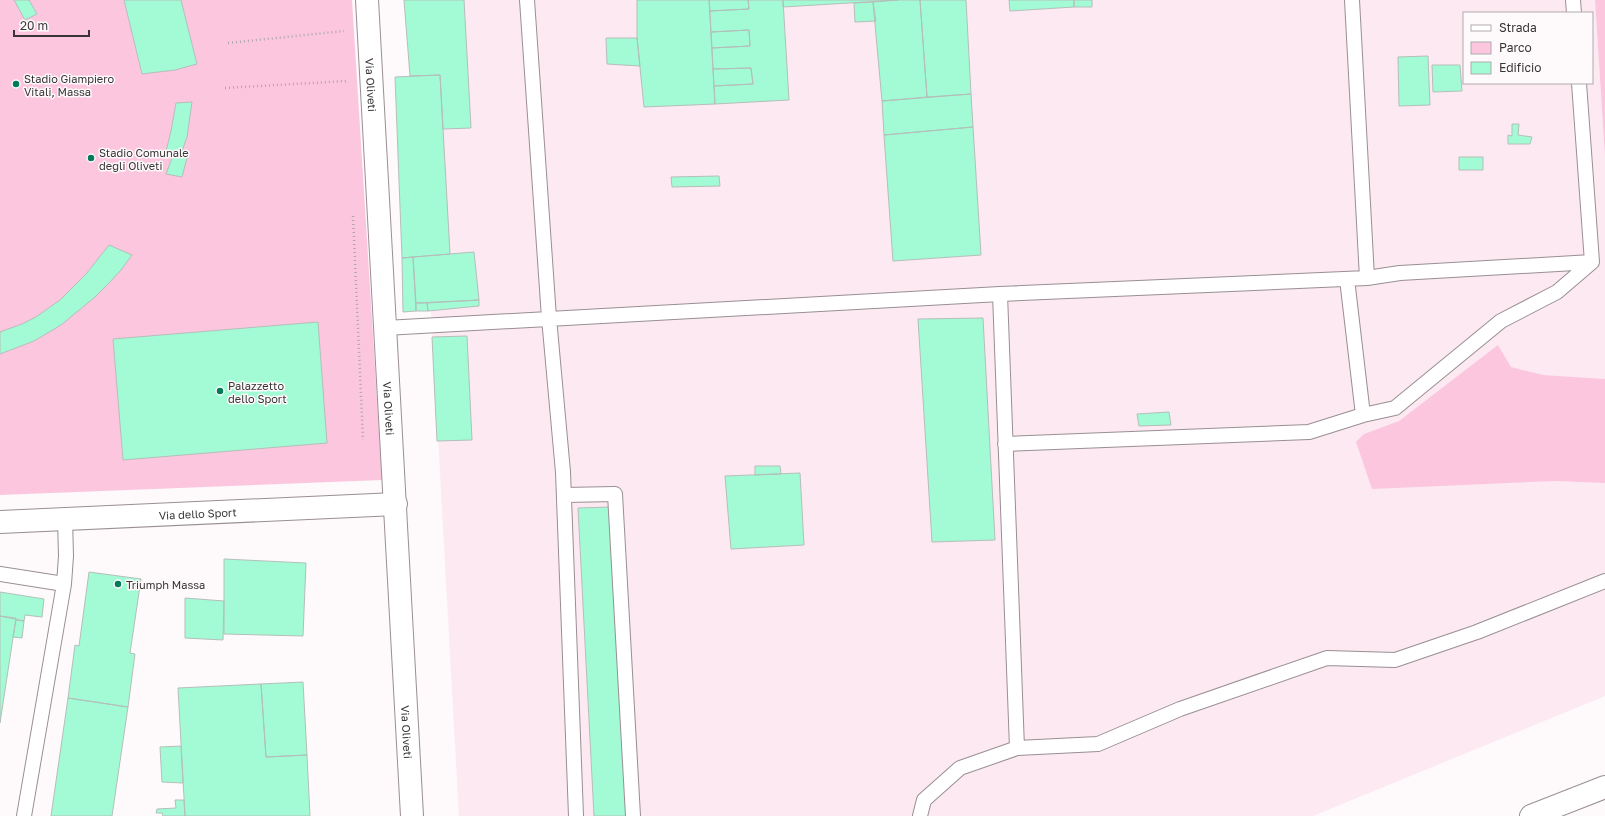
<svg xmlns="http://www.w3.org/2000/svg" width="1605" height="816" font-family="'Golos Text',sans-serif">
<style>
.built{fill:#fce9f1;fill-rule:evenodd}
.green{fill:#fcc6df}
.building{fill:#a2fbd5;stroke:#b4bfba}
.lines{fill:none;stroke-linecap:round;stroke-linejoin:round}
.service-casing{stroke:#998f93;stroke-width:16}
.minor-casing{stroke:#998f93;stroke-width:24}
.secondary-casing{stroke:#998f93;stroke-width:24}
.path{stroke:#ada8aa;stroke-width:2.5;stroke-dasharray:1 3;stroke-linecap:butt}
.service{stroke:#fff;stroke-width:14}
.minor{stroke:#fff;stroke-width:22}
.secondary{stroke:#fff;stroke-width:22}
.poi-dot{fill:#007a58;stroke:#fef9fb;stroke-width:1.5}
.labels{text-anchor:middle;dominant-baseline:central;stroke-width:3;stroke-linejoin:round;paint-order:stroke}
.poi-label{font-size:11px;fill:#393537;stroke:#fef9fb;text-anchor:start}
.street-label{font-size:11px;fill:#393537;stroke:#fef9fb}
</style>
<rect width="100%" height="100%" fill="#fef9fb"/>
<path class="built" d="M414 0H1595L1605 157V379L1544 375 1511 367 1498 346 1399 421 1364 434 1553 481 1605 483V696L1313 816H459ZM1464 13H1592V83H1464Z"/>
<path class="green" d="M0 0H352L382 480 0 495Z
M1595 0H1605V157Z
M1498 345 1511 367 1544 375 1605 379V483L1553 481 1372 489 1356 442 1364 434 1399 421Z"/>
<path class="building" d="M14 0H29L37 14 25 20Z
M124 0H181L197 64 175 70 142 74Z
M404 0H464L471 128 443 129 440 75 410 76Z
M637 0H709L715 104 644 107 637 38Z
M709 0H748L749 9 710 11Z
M748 0H783L789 100 715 104 714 86 753 84 751 68 713 69 712 48 750 46 749 30 711 32 710 11 749 9Z
M783 0H898L783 7Z
M898 0H920L927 97 882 101 873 2Z
M920 0H966L971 94 927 97Z
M1009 0H1074V7L1010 11Z
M1074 0H1092V7H1074Z
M873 2 876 21 855 22 854 3Z
M749 30 750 46 712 48 711 32Z
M606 38H637L640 66 607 64Z
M1428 56 1430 105 1399 106 1398 57Z
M1432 65H1460L1462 91 1433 92Z
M751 68 753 84 714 86 713 69Z
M440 75 450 254 402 258 395 77Z
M971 94 973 127 884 135 882 101Z
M192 102 187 137 181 154H188L182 177 166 174 172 158 165 155 171 131 176 103Z
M1512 124H1519L1518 135 1532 137 1530 144H1508V135L1512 136Z
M973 127 981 255 893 261 884 135Z
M1459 157H1483V170H1459Z
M719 176 720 186 672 187 671 177Z
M109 245 132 255 121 270 108 284 95 297 61 325 34 341 0 354V332L22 324 36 317 60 300 86 274Z
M474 252 479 300 416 303 413 257Z
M413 257 416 311 403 312 402 258Z
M479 300V306L428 311 427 303Z
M416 303H427L428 311H416Z
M983 318 995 540 932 542 918 319Z
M318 322 327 443 123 460 113 339Z
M467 336 472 440 437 441 432 337Z
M1169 412 1171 425 1139 426 1137 414Z
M755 466H780L781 474 755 475Z
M800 473 804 545 731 549 725 476Z
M611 507 627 816H594L578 508Z
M224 559 306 563 303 636 224 634Z
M89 572 141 579 130 653 135 654 128 707 68 698 75 645 79 646Z
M0 592 44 599 42 617 25 615 24 621 0 616Z
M185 598 224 601 223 640 185 638Z
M0 616 16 618 0 723Z
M16 620 24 621 22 638 13 637Z
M303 682 307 755 266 757 261 684Z
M261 684 266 757 307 755 310 816H185L178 688Z
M68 698 128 707 112 816H51Z
M181 746 183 783 162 782 160 747Z
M175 800H184L185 816H163L162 813H156L157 809 176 808Z"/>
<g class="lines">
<g class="service-casing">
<path id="service" d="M527 0 549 318 563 472 576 816
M1352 0 1367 278
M1573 0 1574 13
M1347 279 1363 415
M385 328 1000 294 1367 278 1400 273 1592 262 1579 83
M1005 444 1309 432 1363 415 1395 408 1501 321 1557 292 1592 262
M564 495 615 494 633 816
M0 574 64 584
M1017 748 1098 744 1180 709 1327 658 1395 660 1477 632 1605 581
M24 816 64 584 66 556 65 519
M920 816 924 800 960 768 1017 748 1000 294"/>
</g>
<g class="minor-casing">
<g id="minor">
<path id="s1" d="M0 522 396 504"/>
</g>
</g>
<g class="secondary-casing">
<g id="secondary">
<path id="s2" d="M367 0 412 816"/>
<path d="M1531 816 1605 787"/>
</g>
</g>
<path class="path" d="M228 43 344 31
M225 88 347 81V83
M353 216 363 440"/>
<use href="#service" class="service"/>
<use href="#minor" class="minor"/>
<use href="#secondary" class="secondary"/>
</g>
<g class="poi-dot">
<circle cx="16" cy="84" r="4"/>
<circle cx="91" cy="158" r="4"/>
<circle cx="220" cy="391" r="4"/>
<circle cx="118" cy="584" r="4"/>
</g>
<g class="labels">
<g class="poi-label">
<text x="24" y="78">Stadio Giampiero<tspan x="24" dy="13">Vitali, Massa</tspan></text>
<text x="99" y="152">Stadio Comunale<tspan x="99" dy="13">degli Oliveti</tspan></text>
<text x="228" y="385">Palazzetto<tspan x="228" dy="13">dello Sport</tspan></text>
<text x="126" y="584">Triumph Massa</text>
</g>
<g class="street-label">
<text stroke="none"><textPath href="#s2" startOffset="85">Via Oliveti</textPath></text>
<text stroke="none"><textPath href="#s2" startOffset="409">Via Oliveti</textPath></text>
<text stroke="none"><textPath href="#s1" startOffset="198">Via dello Sport</textPath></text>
<text stroke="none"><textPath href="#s2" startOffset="733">Via Oliveti</textPath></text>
</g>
</g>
<rect x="1463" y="12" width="130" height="72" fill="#fef9fb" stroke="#afabad"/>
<rect x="1471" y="25" width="20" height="6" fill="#ffffff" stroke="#afabad"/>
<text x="1499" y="32" font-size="12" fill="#393537">Strada</text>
<rect x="1471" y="42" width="20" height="12" fill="#fcc6df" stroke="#afabad"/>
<text x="1499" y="52" font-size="12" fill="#393537">Parco</text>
<rect x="1471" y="62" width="20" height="12" fill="#a2fbd5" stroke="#afabad"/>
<text x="1499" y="72" font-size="12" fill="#393537">Edificio</text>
<path d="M14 30v6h75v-6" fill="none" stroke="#393537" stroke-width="2"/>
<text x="20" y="30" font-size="12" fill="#393537" stroke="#fef9fb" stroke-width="3" paint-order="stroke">20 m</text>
</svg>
